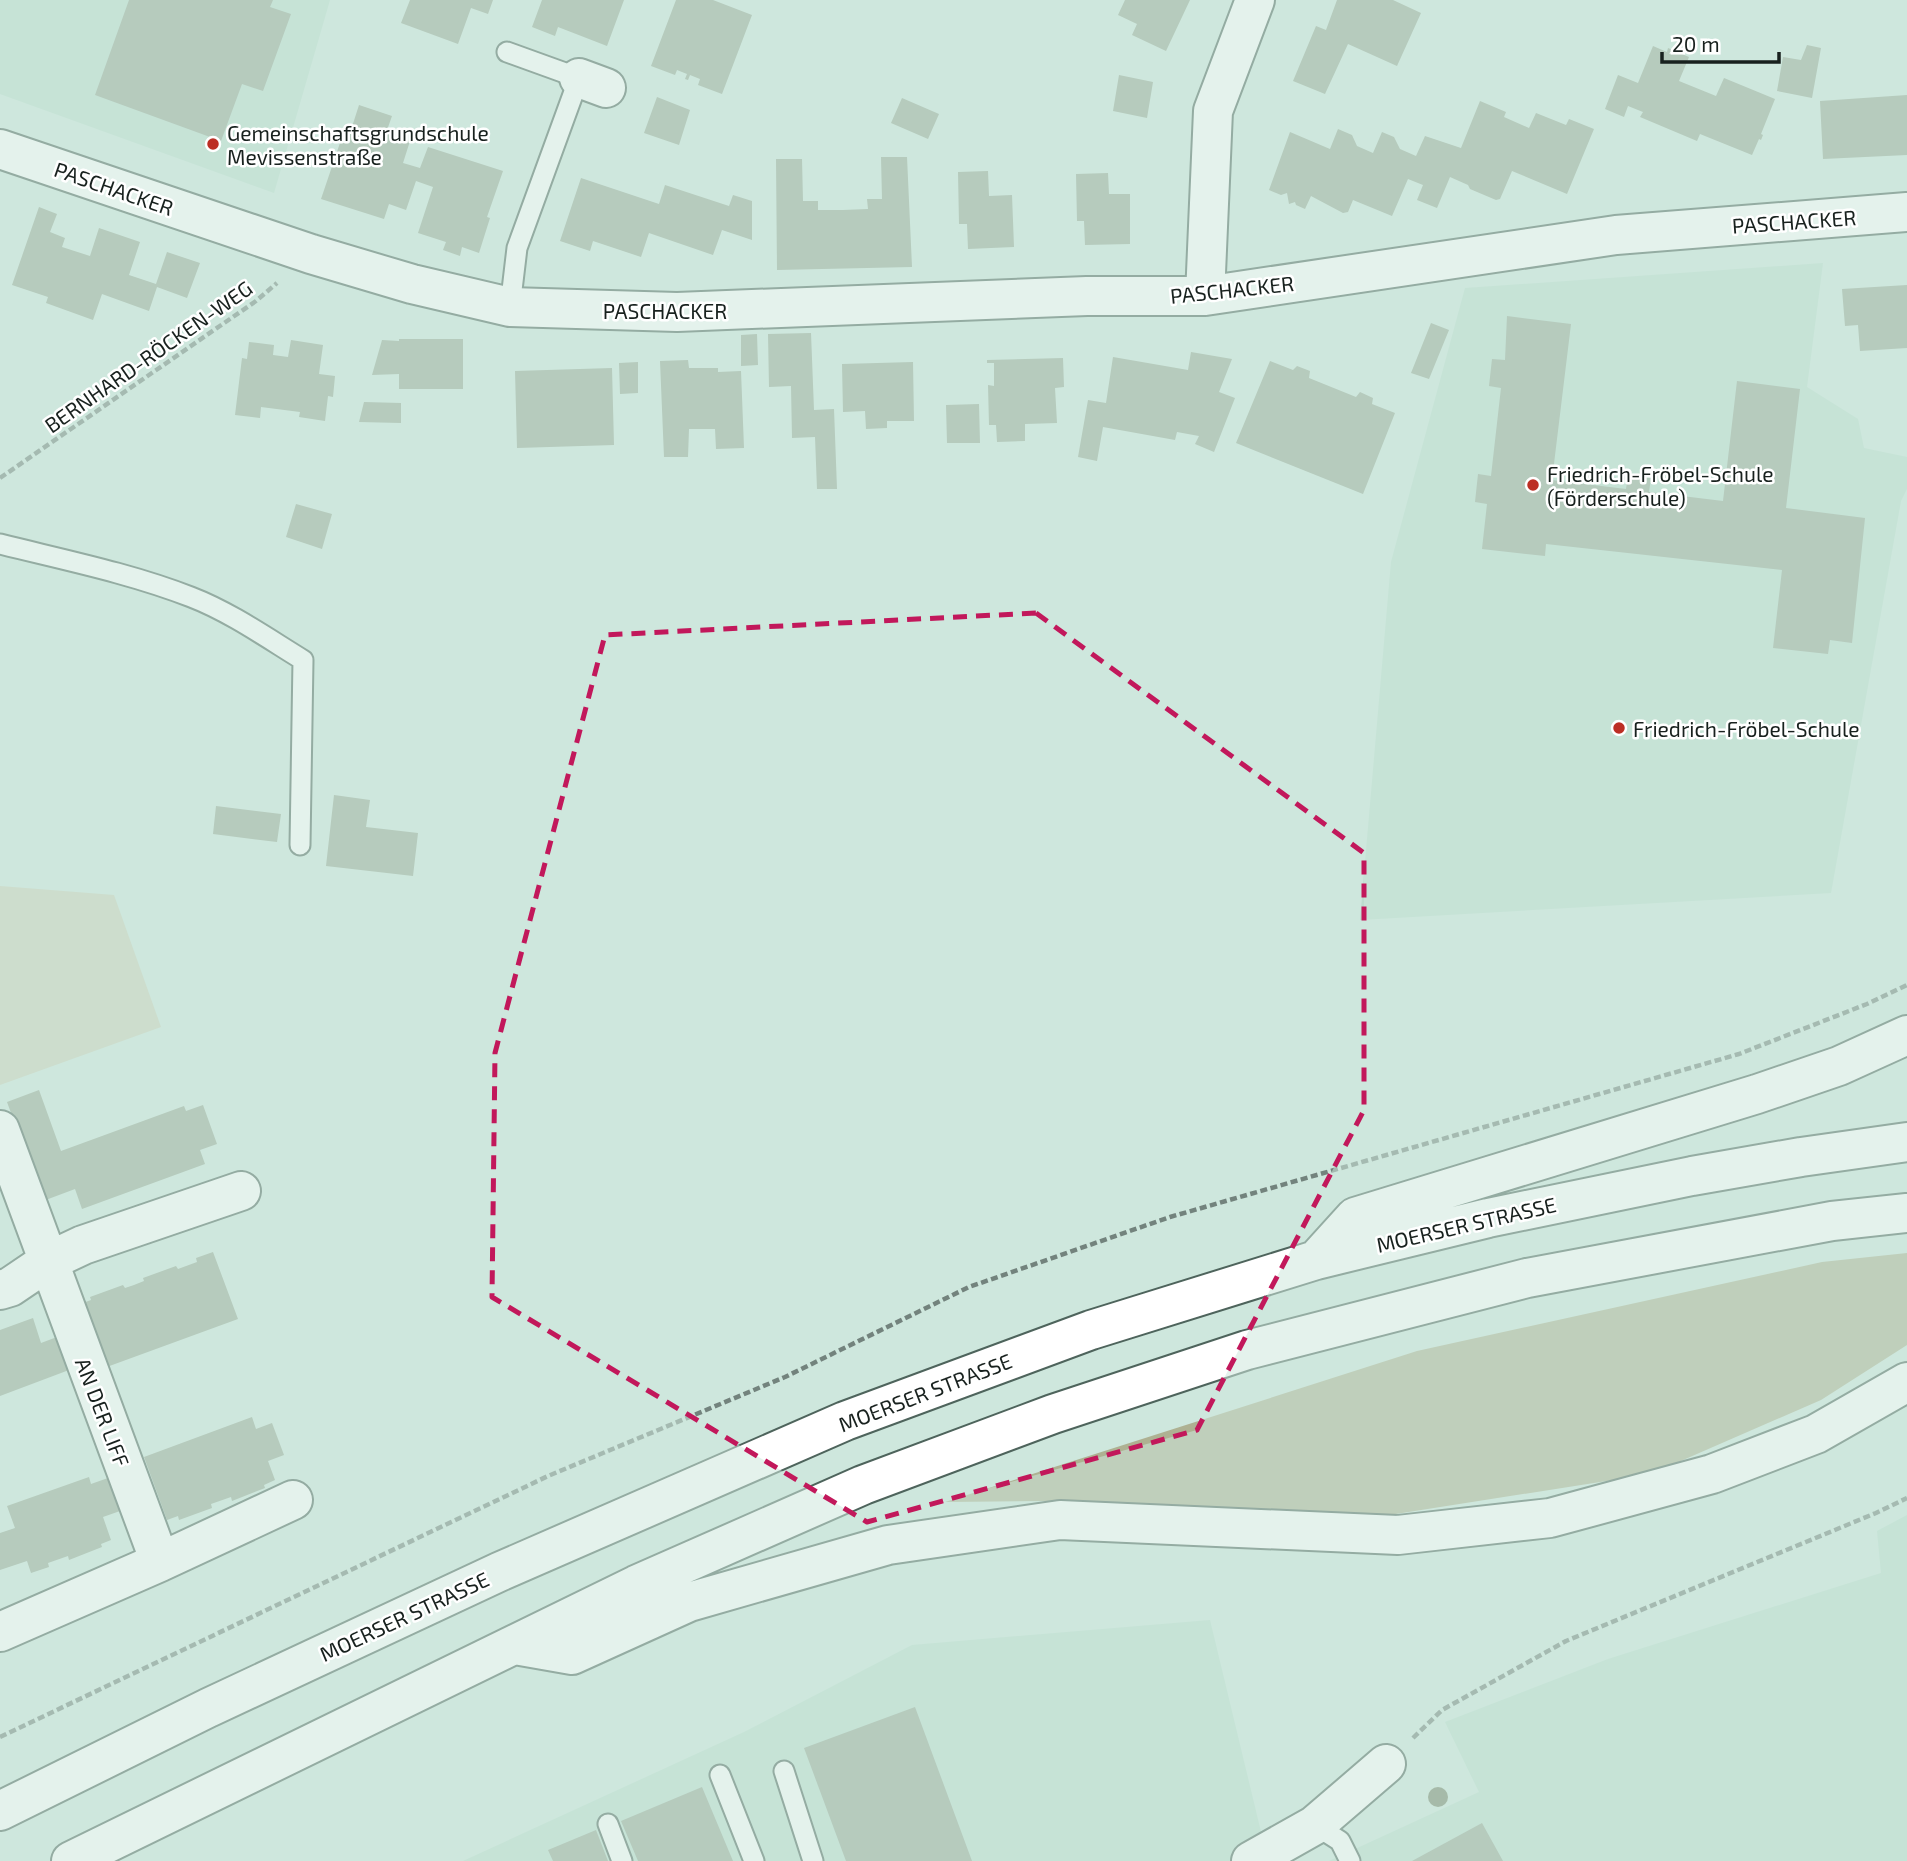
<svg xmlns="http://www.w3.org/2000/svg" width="1907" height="1861" font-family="'Exo 2',sans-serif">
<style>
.built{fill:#bcddcf}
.green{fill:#cdd0ba}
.forest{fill:#aeb192}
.building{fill:#99a897}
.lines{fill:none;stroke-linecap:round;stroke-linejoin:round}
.lane-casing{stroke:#4e645c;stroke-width:23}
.street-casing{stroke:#4e645c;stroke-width:42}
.highway-casing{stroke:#4e645c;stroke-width:42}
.path{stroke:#73837d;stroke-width:4.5;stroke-dasharray:7 3.5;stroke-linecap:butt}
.lane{stroke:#fff;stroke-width:19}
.street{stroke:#fff;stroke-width:38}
.highway{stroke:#fff;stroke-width:38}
.tree{fill:#77846a}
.marked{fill:none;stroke:#c2185b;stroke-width:5;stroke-dasharray:14 9;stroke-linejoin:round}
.poi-dot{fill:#bc2e24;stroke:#fff;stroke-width:2.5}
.labels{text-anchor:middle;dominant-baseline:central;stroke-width:5;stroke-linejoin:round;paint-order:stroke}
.poi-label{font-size:21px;fill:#18211e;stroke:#fff;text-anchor:start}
.street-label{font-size:21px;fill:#18211e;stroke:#fff}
</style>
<rect width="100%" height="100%" fill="#cee7dd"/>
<path class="built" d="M0 0H330L274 193 0 94Z
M1823 263 1807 387 1858 419 1864 448 1907 457V489L1901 501 1831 893 1360 920 1391 562 1465 288Z
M1907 1515V1861H1329L1479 1792 1445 1722 1608 1659 1881 1573 1877 1531Z
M1210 1620 1268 1861H463L744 1732 912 1645Z"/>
<path class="green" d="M0 886 114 895 161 1027 0 1085Z"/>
<path class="forest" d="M1907 1253V1345L1821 1400 1651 1474 1383 1516 1044 1501 945 1502 1417 1351 1822 1262Z"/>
<path class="building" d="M129 0H273L270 7 291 14 263 91 242 84 221 141 95 95Z
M410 0H493L488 14 471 8 458 44 401 23Z
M542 0H624L607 46 558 27 555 36 532 27Z
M676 0H713L752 15 722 94 698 85 700 79 690 75 688 80 685 79 687 74 677 70 675 75 651 66Z
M1125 0H1190L1166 51 1132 35 1137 24 1118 15Z
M1337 0H1393L1421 13 1397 66 1348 44 1325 94 1293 81 1316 26 1326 30Z
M1807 45 1821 48 1812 98 1777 91 1783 57 1801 60Z
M1653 46 1667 52 1668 48 1689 57 1679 81 1716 96 1724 78 1775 99 1761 134 1763 135 1761 140 1759 139 1752 155 1700 134 1697 141 1640 117 1643 112 1628 106 1624 117 1605 109 1618 75 1638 83Z
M1119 75 1153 82 1147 118 1113 111Z
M1907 95V155L1823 159 1820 101Z
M657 97 690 110 679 145 644 133Z
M902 98 939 114 928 139 891 123Z
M1480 101 1506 112 1504 117 1529 128 1536 113 1566 125 1569 119 1594 129 1567 194 1512 171 1500 199 1496 200 1470 189 1468 185 1450 177 1437 208 1417 200 1423 185 1408 179 1392 216 1353 200 1348 212 1343 213 1311 196 1305 209 1296 205 1295 202 1289 204 1287 193 1281 195 1269 190 1290 132 1330 149 1338 129 1352 135 1357 146 1373 153 1382 132 1394 137 1400 149 1416 156 1425 136 1461 148Z
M359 105 392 116 386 133 410 141 403 163 420 168 428 147 503 171 487 217 490 218 479 253 462 247 460 256 443 250 446 242 418 233 433 187 416 181 406 210 389 204 384 219 321 199 344 131 350 133Z
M881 157H907L912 267 777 270 776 159H802L803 201H818V210H843L868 209 867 199H882Z
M988 171 989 196 1012 195 1014 247 968 249 967 224H959L958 172Z
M1108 173 1109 194H1130V244L1085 245 1084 221H1077L1076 174Z
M581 178 659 204 665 185 729 206 733 195 752 201V240L722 230 713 255 649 233 641 257 593 241 590 251 560 241Z
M39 207 57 214 50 232 65 238 62 247 90 256 99 228 140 242 129 275 156 284 167 252 200 263 187 298 157 287 149 311 102 294 93 320 46 303 48 297 12 285Z
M1907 285V348L1860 351 1858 325 1845 326 1842 289Z
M1507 316 1571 324 1552 480 1626 489 1628 475 1651 478 1649 492 1723 501 1737 381 1800 389 1786 508 1865 518 1852 643 1830 640 1828 654 1773 648 1782 570 1546 544 1545 556 1482 549 1487 504 1475 502 1478 474 1491 476 1501 388 1489 386 1492 359 1505 360Z
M1431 323 1449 330 1429 379 1411 373Z
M811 333 814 410 834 409 837 489H817L815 437 792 438 791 386 769 387 768 334Z
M757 334 758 365 741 366V335Z
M399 339H463V389H399V374L372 375 382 340 399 341Z
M291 340 323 345 319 374 335 376 333 397 328 396 325 421 299 417 300 412 261 407 260 418 235 415 242 358 247 359 249 342 274 345 273 355 288 357Z
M1191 352 1232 359 1219 392 1235 398 1214 452 1195 444 1199 436 1177 432 1175 440 1103 427 1097 461 1078 457 1088 400 1106 403 1113 357 1188 370Z
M1063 358 1064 387 1055 388 1057 423 1025 424V441L997 442 996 425H989L988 385 994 386V363H987V360Z
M688 360 689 368H718V372L741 371 744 448 716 449 715 429H689L688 457H664L660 361Z
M1270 361 1293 370 1297 366 1310 371 1309 378 1356 397 1360 392 1373 398 1372 404 1395 413 1363 494 1236 443Z
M638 362V393L620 394 619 363Z
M913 362 914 421H887V428L866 429 865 411 843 412 842 364Z
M612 368 614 445 517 448 515 371Z
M364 402 401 403V423L359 422Z
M979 404 980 443H947L946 405Z
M296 504 332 514 322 549 286 537Z
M334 795 370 800 366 827 418 833 413 876 326 866Z
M216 806 281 814 277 842 213 834Z
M39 1090 61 1151 184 1106 186 1111 203 1105 217 1144 200 1150 205 1164 82 1209 75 1189 43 1201 7 1102Z
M213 1252 238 1319 104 1368 80 1304 91 1300 90 1297 123 1285 125 1288 134 1285 144 1281 143 1278 176 1266 178 1269 197 1262 196 1258Z
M33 1318 41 1343 57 1337 69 1370 0 1396V1330Z
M252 1417 256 1429 272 1423 284 1455 268 1461 275 1480 264 1485 265 1488 232 1501 231 1497 211 1504 212 1508 179 1520 178 1516 167 1520 144 1457Z
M89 1477 91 1484 108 1478 120 1511 103 1517 111 1540 101 1544 102 1547 69 1560 68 1556 48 1563 49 1567 31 1573 27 1561 0 1570V1533L15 1528 7 1506Z
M915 1707 972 1861H846L804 1748Z
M702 1787 733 1861H638L621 1821Z
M1482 1823 1503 1861H1412Z
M596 1830 608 1861H553L548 1850Z"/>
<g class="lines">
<g class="lane-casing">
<path id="lane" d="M507 52 579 78 517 248 510 307
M0 544C64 560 129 573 191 597 230 612 267 638 303 660L300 845
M784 1771 813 1861
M720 1775 754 1861
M608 1824 622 1861
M1315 1825 1340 1841 1350 1861"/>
</g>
<g class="street-casing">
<path id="street" d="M579 78 606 88
M0 149 311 254 412 284 510 307 677 312 1087 296H1205L1616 235 1907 212
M1205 296 1213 111 1255 0
M0 1130 160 1562
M0 1290 10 1287 47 1262 83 1245 241 1191
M0 1632 160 1562 293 1500
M1251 1861 1315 1825 1386 1764"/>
</g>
<g class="highway-casing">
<path id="highway" d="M1316 1260 1355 1217 1757 1094 1839 1066 1907 1035
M515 1645 572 1655 689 1602 888 1545 1060 1520 1398 1535 1550 1518 1712 1474 1816 1434 1907 1382
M0 1811 208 1708 499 1572 845 1421 1091 1330 1316 1260 1488 1218 1692 1176 1801 1157 1907 1142
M71 1861 636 1585 863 1485 1053 1414 1247 1350 1527 1278 1832 1221 1907 1213"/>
</g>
<path class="path" d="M0 478 256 301 277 283
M0 1737 548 1476 785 1377 969 1287 1170 1217 1739 1054 1867 1004 1907 985
M1413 1738 1442 1710 1566 1641 1876 1513 1907 1498"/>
<use href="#lane" class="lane"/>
<use href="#street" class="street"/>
<use href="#highway" class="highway"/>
</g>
<circle class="tree" cx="1438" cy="1797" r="10"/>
<path d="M0 0H1907V1861H0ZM1036 613 1364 853V1110L1197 1430 867 1522 492 1297 495 1053 605 635Z" fill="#cee7dd" fill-opacity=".55" fill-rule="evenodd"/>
<path class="marked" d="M1036 613 1364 853V1110L1197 1430 867 1522 492 1297 495 1053 605 635Z"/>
<g class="poi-dot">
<circle cx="213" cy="144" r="7"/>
<circle cx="1533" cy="485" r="7"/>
<circle cx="1619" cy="728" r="7"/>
</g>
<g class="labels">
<g class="poi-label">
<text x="227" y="132">Gemeinschaftsgrundschule<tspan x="227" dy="24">Mevissenstraße</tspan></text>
<text x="1547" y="473">Friedrich-Fröbel-Schule<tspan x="1547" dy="24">(Förderschule)</tspan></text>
<text x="1633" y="728">Friedrich-Fröbel-Schule</text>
</g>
<g class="street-label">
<text transform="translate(114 188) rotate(19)">PASCHACKER</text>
<text transform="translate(1794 221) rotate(-4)">PASCHACKER</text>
<text transform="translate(1232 289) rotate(-6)">PASCHACKER</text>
<text x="665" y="310">PASCHACKER</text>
<text transform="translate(148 356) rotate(-35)">BERNHARD-RÖCKEN-WEG</text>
<text transform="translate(1466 1224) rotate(-13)">MOERSER STRASSE</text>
<text transform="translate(925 1392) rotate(-21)">MOERSER STRASSE</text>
<text transform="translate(103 1412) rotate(69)">AN DER LIFF</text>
<text transform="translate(404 1616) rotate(-25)">MOERSER STRASSE</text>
</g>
</g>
<path d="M1662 52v10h117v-10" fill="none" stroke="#18211e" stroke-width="3.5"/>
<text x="1672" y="52" font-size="21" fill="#18211e" stroke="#ffffff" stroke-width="5" paint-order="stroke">20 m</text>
</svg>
